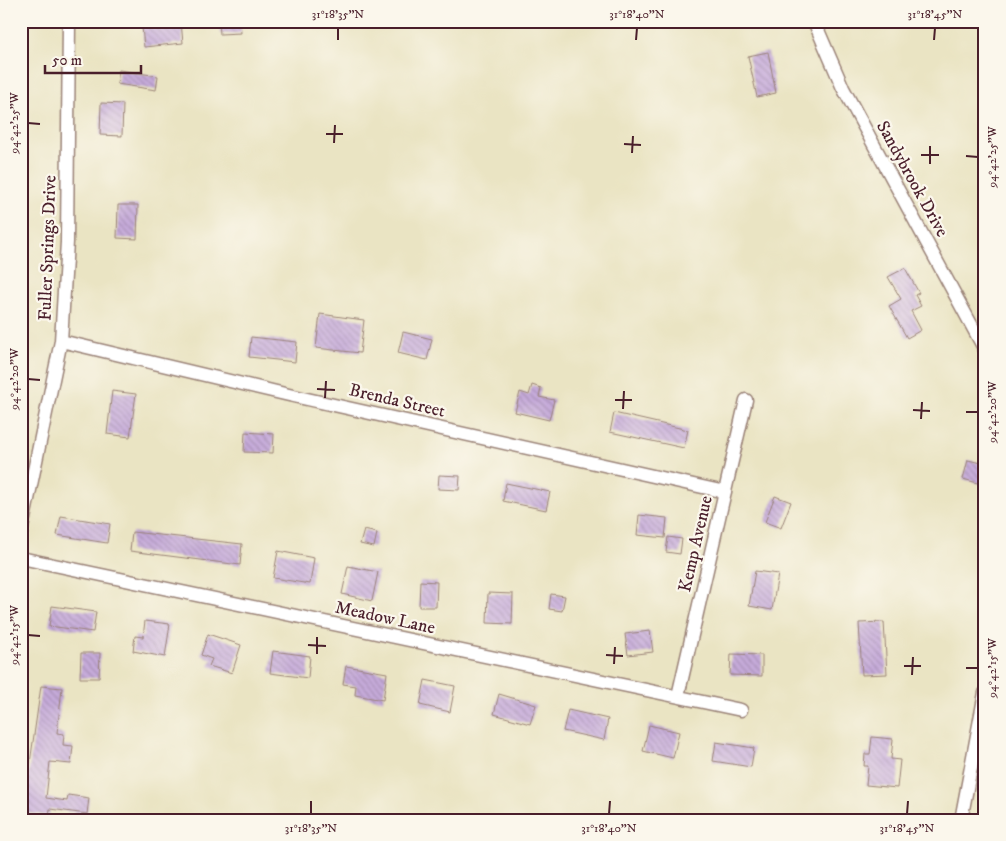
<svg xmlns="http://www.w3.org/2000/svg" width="1006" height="841" font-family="'IM FELL DW Pica',serif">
<defs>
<pattern id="building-back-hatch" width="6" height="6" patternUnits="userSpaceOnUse" patternTransform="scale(1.25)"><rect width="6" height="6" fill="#c6abda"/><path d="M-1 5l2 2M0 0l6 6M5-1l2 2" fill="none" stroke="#a38bb1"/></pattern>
</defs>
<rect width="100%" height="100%" fill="#fbf7ec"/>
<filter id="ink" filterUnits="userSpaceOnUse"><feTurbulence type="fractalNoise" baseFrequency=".02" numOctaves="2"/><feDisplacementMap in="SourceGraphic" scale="10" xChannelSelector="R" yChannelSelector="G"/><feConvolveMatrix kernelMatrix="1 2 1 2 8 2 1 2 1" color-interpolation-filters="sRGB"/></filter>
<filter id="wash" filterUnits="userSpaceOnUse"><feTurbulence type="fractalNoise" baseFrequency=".0096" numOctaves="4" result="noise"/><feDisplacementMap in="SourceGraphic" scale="20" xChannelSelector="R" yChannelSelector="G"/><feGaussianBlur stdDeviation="1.12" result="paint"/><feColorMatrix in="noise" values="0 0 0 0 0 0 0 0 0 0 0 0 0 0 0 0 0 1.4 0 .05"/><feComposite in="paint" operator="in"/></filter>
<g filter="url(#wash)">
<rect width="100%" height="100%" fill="#eae4c3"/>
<g id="blocks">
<path fill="url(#building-back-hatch)" d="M219,21H240L241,33L220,34Z
M181,22L183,43L144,47L142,27Z
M768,52L776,93L757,97L748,56Z
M119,70L158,76L156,90L117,84Z
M101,103L123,104L122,136L100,135Z
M118,205H138L137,239L117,238Z
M905,268L919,293L915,295L921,306L911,311L921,330L907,338L889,306L901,299L888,277Z
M320,314L364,320L360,353L316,348Z
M403,332L432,339L427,360L398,353Z
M251,337L297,342L295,362L249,357Z
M532,385L541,388L539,397L554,400L549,420L515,412L520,392L529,395Z
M112,391L136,394L130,437L107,434Z
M614,413L688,430L684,448L610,432Z
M245,432L274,434L273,453L244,452Z
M968,460L985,464V485L963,479Z
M439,475L460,476L459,490L438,489Z
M506,483L550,492L546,510L503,501Z
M775,496L791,502L781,528L765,522Z
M639,515L667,518L665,538L637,535Z
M61,516L110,524L107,543L57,535Z
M364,530L377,533L374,547L360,544Z
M132,532L242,544L240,565L130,551Z
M668,537L682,539L680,554L666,552Z
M278,551L314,558L310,584L273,578Z
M348,566L378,572L372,601L342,594Z
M755,571L778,574L772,610L749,606Z
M420,581L437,582L436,607H419Z
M488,593L513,594L512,624L487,623Z
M551,594L565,596L562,611L549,609Z
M52,606L96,612L93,632L49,626Z
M145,621L170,624L165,657L133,651L135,636L143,637Z
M884,622L887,674L862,675L859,623Z
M650,631L653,652L628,655L625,634Z
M208,634L241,645L232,673L209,666L212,659L201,655Z
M273,651L310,656L308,678L270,673Z
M81,653H100L99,678H80Z
M731,654L762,655V676L730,675Z
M346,666L387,673L383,700L355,695L356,686L343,684Z
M425,680L455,686L450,712L420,705Z
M41,686L62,688L57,733L64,734L63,745L73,746L71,764L50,762L46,798L67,801L68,795L89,798L87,814L50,809L49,816L23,812Z
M499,694L536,705L530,724L494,714Z
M568,710L608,719L604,740L563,731Z
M649,725L679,732L673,758L643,751Z
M872,737L893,739L891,759L900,760L897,788L866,785L868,766H864L865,754H870Z
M716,742L754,748L751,767L713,761Z"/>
</g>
</g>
<g filter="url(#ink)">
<use href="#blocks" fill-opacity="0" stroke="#9a8277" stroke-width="1"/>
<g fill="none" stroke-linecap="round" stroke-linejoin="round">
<g stroke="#9a8277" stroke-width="15">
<path id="street" d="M814,21L843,88L985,350
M61,341L289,395L725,492
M21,533L61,341L67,242L69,21
M21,558L741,710
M678,696L746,400
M961,820L985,693"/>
</g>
<use href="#street" stroke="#fff" stroke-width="12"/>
</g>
</g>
<path fill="none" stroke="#4a1f2b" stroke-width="2" d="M338,40V28M636,40L637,28M934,40L935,28M28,123L40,124M326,134H343M334,143L335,125M624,144L641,145M632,153L633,136M921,155H939M966,156L978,157M930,164V146M28,379L40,380M317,389L335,390M325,398L326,381M615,400H632M623,409L624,391M913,410L930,411M966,412H978M921,419L922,402M28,635L40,636M308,645L326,646M317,654V637M606,655L623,656M614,664L615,647M904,666H921M966,668H978M912,675L913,657M311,814V801M609,814L610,801M907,814L908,801"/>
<g text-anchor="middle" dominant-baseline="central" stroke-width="4.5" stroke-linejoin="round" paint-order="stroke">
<g font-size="18" fill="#4a1f2b" stroke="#fbf7ec">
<text transform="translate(912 179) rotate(61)">Sandybrook Drive</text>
<text transform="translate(48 248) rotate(-88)">Fuller Springs Drive</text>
<text transform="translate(397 401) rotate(13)">Brenda Street</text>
<text transform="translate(696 544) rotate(-77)">Kemp Avenue</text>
<text transform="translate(385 618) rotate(12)">Meadow Lane</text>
</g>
</g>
<rect width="1006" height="841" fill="none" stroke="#fbf7ec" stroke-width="55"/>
<path d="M45 65v8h96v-8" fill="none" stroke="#4a1f2b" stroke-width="2.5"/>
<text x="52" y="65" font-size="15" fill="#4a1f2b" stroke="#fbf7ec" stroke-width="4" paint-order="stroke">50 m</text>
<rect x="28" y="28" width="950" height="786" fill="none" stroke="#4a1f2b" stroke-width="2"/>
<g font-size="12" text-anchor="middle" fill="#4a1f2b">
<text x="338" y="18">31°18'35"N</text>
<text x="637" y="18">31°18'40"N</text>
<text x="935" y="18">31°18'45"N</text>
<text transform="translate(14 123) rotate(-90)" y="4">94°42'25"W</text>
<text transform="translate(992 157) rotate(-90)" y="4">94°42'25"W</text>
<text transform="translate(14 379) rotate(-90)" y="4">94°42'20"W</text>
<text transform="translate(992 412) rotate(-90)" y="4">94°42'20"W</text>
<text transform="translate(14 635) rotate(-90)" y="4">94°42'15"W</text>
<text transform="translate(992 668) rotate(-90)" y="4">94°42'15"W</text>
<text x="311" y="832">31°18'35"N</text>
<text x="609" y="832">31°18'40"N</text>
<text x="907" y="832">31°18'45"N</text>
</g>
</svg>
